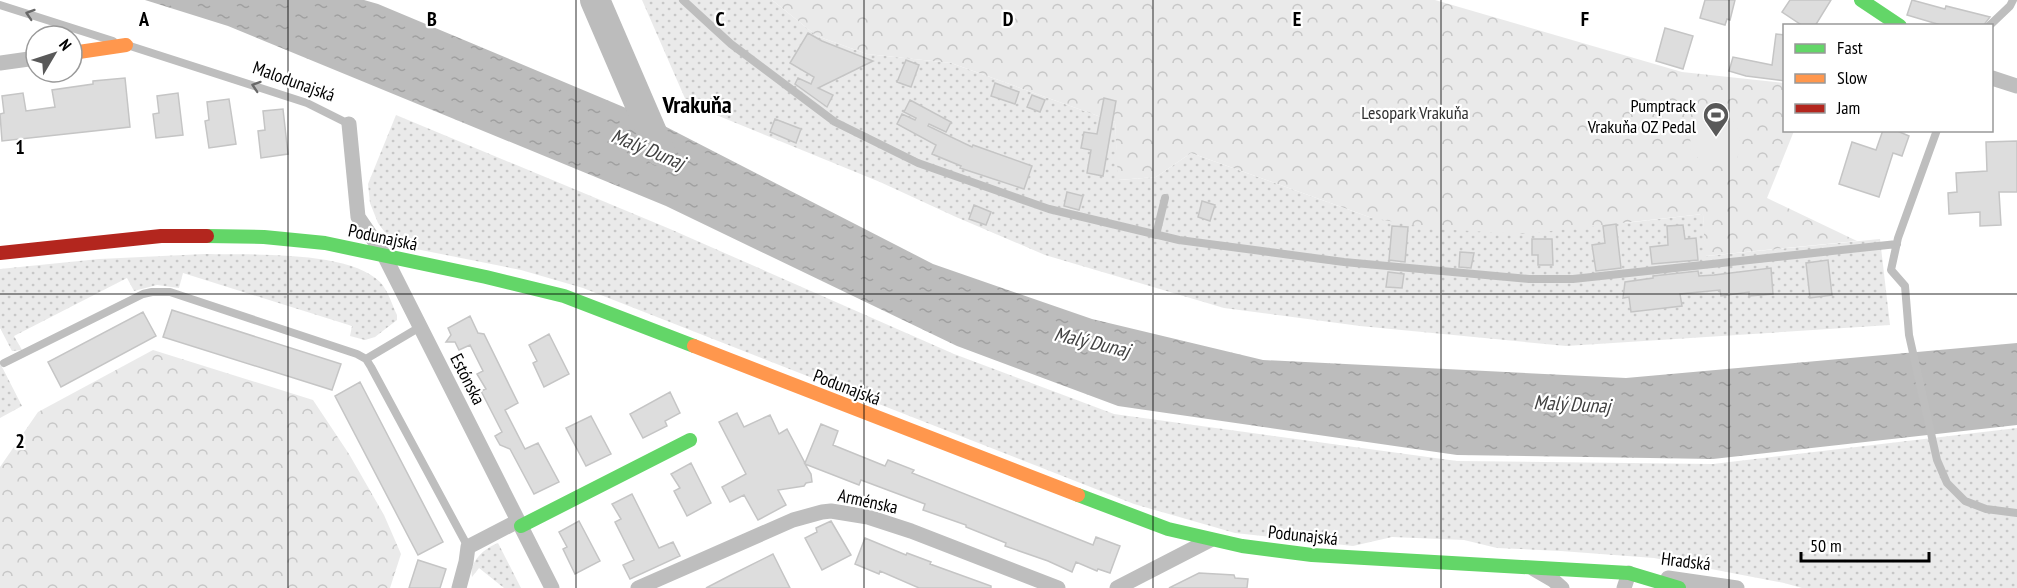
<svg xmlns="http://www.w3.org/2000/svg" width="2017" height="588" font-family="'PT Sans Narrow',sans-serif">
<defs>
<pattern id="grass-dots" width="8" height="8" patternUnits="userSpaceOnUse" patternTransform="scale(1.5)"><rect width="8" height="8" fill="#eaeaea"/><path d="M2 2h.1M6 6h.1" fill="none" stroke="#c7c7c7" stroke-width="1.8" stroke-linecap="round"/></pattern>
<pattern id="forest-crowns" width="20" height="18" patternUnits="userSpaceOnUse" patternTransform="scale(1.5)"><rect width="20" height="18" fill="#eaeaea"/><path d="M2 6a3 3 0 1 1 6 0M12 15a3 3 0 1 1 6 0" fill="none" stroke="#c7c7c7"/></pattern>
<pattern id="water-ripples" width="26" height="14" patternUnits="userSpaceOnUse" patternTransform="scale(1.5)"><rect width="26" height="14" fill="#bcbcbc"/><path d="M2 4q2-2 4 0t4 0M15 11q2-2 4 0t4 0" fill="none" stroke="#a0a0a0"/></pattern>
</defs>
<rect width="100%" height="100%" fill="#fff"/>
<path fill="url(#grass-dots)" d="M642,0H772L817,36L867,54L951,63L1115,122L1119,180L1156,177L1191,153L1372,218L1625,223L1703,214L1706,256L1880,239L1890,325L1566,346L1360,326L1224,308L1045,255L956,217L880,182L687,103Z
M396,115L670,229L954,354L1114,414L1457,461L1713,464L2017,428V588H1802L1784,583L1654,558L1561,551L1497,548L1464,540L1392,537L1353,546L1235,533L1134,504L583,288L521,270L406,247L392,242L378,223L370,203L368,184Z
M205,254C249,255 349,250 380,282C388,290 392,305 397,315V320L375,337L365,340L350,336L352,326L183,273L179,288L157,285L134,291L127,278L14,336L22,350L12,351L0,328V269L99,259Z
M0,363L22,406L0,418Z
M498,543L521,588H504L479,568L472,577C469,561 485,548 498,543Z"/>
<path fill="url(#forest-crowns)" d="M772,0H1435L1682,72L1784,83V130L1794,131L1767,198L1857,241L1705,256L1703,214L1524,234L1436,229L1372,218L1191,153L1156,177L1118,180L1115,122L951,63L867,54L817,36Z
M153,350L313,400L349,454L384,515L401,554L390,588H0V467L38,412Z"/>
<path fill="#eaeaea" d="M1706,104C1744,121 1743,129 1736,168L1731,170L1719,162L1700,160L1690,149C1691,133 1690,111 1706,104Z"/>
<path fill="url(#water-ripples)" d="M145,0H364L378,4L645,116L933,264L1092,319L1263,360L1626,378L2017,343V425L1713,459L1457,455L1118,406L957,346L666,206L228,26Z"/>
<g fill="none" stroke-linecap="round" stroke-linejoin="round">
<path stroke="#bcbcbc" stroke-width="30" d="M595,0L660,151"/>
</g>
<path fill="#ddd" stroke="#c5c5c5" stroke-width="1.5" d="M1705,0H1735L1730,20L1727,19L1725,25L1700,18Z
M1790,0H1831L1815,26H1803L1782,12Z
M1912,0L1945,9L1946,6L1990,17L1983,26H1944L1907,15Z
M1665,28L1693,36L1683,69L1656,61Z
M808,33L822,41L873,61L818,88L833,95L827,107L795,84L798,78L811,84L814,77L790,63Z
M1776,34L1785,35V81L1746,76L1729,71L1733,57L1772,65Z
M906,60L919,65L911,87L897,82Z
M125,78L130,127L2,141L0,114L4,113L2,96L23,93L26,111L55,107L52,90L93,84V81Z
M995,83L1019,92L1015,104L991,96Z
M178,93L183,135L156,138L153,114L159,113L157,96Z
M1032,95L1045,100L1040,112L1027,107Z
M1104,98L1116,101L1103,176L1087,173L1091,150L1081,148L1084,132L1097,134Z
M229,99L236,144L209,148L205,121L209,120L207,102Z
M910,100L951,122L946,132L929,124L928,126L972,147L973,145L1032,166L1024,189L960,168L961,166L932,154L936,145L897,124L902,114L915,120L916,118L904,112Z
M283,109L288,154L261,158L258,131L265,130L263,111Z
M775,119L801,129L796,143L770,132Z
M1883,130H1895L1909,136L1902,156L1893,153L1879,197L1839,184L1852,142L1876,150Z
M2017,141V192H1999L2001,225L1980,226V212L1949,214L1948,193L1957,192L1956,173L1987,171L1986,142Z
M1067,192L1083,196L1079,210L1064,206Z
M1202,201L1215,205L1210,221L1198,217Z
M974,205L991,212L986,225L969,219Z
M1616,224L1621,268L1596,271L1592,245L1605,243L1603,226Z
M1683,225L1685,239L1696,238L1698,260L1652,264L1650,247L1668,245L1667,226Z
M1392,226L1408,227L1405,262L1389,260Z
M1532,239H1552L1553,265H1538V255H1532Z
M1460,252L1474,253L1471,268L1459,267Z
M1828,260L1832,295L1810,298L1806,263Z
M1771,268L1773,294L1749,296V292L1721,296L1720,290L1680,294L1682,306L1631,312L1629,297L1623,298L1625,282L1653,278V276L1698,271L1699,276L1714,275Z
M1388,272L1404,274L1402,288L1386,287Z
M172,310L341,364L332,390L163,337Z
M143,312L156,336L61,387L48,362Z
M470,316L478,333L484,334L518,403L505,410L525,449L538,443L559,482L534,494L510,449L500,445L495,436L502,432L481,391L486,389L477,374L483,371L470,345L459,350L455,342H446L451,335L448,328Z
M549,334L569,374L544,387L533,363L537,361L529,345Z
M360,382L443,542L418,555L335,396Z
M670,392L680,413L665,421L667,426L643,438L630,414Z
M737,413L744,427L770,415L779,434L787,429L805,463L821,424L838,431L833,445L885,466L888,460L914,470L912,473L1093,545L1096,537L1120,546L1110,573L1098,569L1097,571L1076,562L1072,572L1048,561L1005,546L1006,543L966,527V525L923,510L925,504L861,480L859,485L805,464L811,474L812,482L806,483L804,486L778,490L786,505L758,520L744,495L730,502L722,487L746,474L719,422Z
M591,416L611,454L586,466L566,428Z
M691,463L711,503L687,516L674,491L680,488L671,474Z
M632,494L659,548L673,542L680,556L630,579L623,565L634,560L615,522L621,519L612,504Z
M579,521L600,561L575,574L563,549L567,547L559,532Z
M831,521L851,555L822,570L805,538L817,532L816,528Z
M865,538L906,555L907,553L931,562L930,564L991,586V588H919L880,571L879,574L855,564Z
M773,554L790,588H706L731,575Z
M418,560L446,569L440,588H409Z
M1199,573L1234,575L1235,578L1248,579L1247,588H1169Z"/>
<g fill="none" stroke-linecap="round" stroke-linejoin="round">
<path stroke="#bebebe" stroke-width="8" d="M683,0L731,44L835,122L918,163L1049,209L1179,240L1344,262L1529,279H1573L1897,244
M0,5L113,41
M1989,26L2010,6L2013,0
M127,45L307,103L349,124
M1937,130L1898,238L1891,270L1905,286L1909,335L1937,460L1947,483L1965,501L1986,509L2017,513
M1156,235L1165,198
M366,359L420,327
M4,363L143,294L152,292H170L357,354L366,359L371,367L468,547"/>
<path stroke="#bebebe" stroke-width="15" d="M0,63L36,58
M1992,78L2017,86
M349,124L358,217L384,255L552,588
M1534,569L1553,580L1562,588
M1668,578L1737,588
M459,588L466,562L468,547L518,521
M638,588L793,520L822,512L831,511L868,517L911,531L1058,588
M1117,588L1210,540
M1624,588L1629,573"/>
<path stroke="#63d668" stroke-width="14" d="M1861,0L1900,26
M207,236L264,237L325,243L486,277L564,296L694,346
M1078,495L1168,529L1242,546L1312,555L1629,573L1679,588
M521,526L690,440"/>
<path stroke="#ff974d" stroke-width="14" d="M72,53L126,45
M694,346L1078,495"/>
<path stroke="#b3261e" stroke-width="14" d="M0,253L161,236H207"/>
</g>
<defs><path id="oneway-chevron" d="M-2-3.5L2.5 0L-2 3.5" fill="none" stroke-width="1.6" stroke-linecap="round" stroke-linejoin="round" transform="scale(1.5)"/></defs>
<g stroke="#686868">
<use href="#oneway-chevron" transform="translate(30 14) rotate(-162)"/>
<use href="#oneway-chevron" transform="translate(256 86) rotate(-162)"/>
</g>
<path fill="none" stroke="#000" stroke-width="1.5" stroke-opacity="0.55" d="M288,0V588M576,0V588M864,0V588M1153,0V588M1441,0V588M1729,0V588M0,294H2017"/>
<defs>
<g id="stadium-pin" transform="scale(1.35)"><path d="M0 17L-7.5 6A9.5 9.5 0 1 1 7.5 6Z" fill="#595959" stroke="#fff"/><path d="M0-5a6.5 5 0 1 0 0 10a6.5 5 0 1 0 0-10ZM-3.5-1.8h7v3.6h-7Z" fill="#fff"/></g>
</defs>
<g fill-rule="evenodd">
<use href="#stadium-pin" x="1716" y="115"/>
</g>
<g text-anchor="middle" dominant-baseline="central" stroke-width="4.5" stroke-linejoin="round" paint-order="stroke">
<g font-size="18" fill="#000" stroke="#fff">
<text transform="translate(294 81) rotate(20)">Malodunajská</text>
<text transform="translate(383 237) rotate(12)">Podunajská</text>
<text transform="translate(468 379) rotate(63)">Estónska</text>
<text transform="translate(847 387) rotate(21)">Podunajská</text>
<text transform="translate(868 501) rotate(12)">Arménska</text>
<text transform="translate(1303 535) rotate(6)">Podunajská</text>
<text transform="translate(1686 561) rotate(7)">Hradská</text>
</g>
<g font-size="18" fill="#000" stroke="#fff" text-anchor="end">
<text x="1696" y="105">Pumptrack<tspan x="1696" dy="21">Vrakuňa OZ Pedal</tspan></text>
</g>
<g font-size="18" fill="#303030" stroke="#fff">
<text x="1415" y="112">Lesopark Vrakuňa</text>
</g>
<g font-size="20" font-style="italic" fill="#414141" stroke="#fff">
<text transform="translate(648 149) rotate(22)">Malý Dunaj</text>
<text transform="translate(1092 342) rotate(13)">Malý Dunaj</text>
<text transform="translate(1572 404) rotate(3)">Malý Dunaj</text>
</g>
<g font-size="24" font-weight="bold" fill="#000" stroke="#fff">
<text x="697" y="104">Vrakuňa</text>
</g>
</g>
<g font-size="20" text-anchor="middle" font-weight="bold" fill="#000" stroke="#fff" stroke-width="4.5" stroke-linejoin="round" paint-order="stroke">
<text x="144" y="26">A</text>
<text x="432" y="26">B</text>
<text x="720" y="26">C</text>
<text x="1008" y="26">D</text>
<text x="1297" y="26">E</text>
<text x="1585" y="26">F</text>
<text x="20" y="154">1</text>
<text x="20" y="448">2</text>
</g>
<rect x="1783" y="24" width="210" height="108" fill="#ffffff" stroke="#999999" stroke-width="1.5"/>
<rect x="1795" y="44" width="30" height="9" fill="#63d668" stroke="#999999" stroke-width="1.5"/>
<text x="1837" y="54" font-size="18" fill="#000000">Fast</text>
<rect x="1795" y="74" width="30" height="9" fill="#ff974d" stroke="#999999" stroke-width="1.5"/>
<text x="1837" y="84" font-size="18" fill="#000000">Slow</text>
<rect x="1795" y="104" width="30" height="9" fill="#b3261e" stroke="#999999" stroke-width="1.5"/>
<text x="1837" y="114" font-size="18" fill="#000000">Jam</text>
<g transform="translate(54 54) rotate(51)"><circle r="28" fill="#ffffff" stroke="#999999" stroke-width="1.5"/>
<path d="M0-4.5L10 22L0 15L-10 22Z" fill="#595959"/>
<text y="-9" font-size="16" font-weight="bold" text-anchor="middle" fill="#000000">N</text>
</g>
<path d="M1801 552v9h128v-9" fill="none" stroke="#000000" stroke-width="3"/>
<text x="1810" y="552" font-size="18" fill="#000000" stroke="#ffffff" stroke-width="4.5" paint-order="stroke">50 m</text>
</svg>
